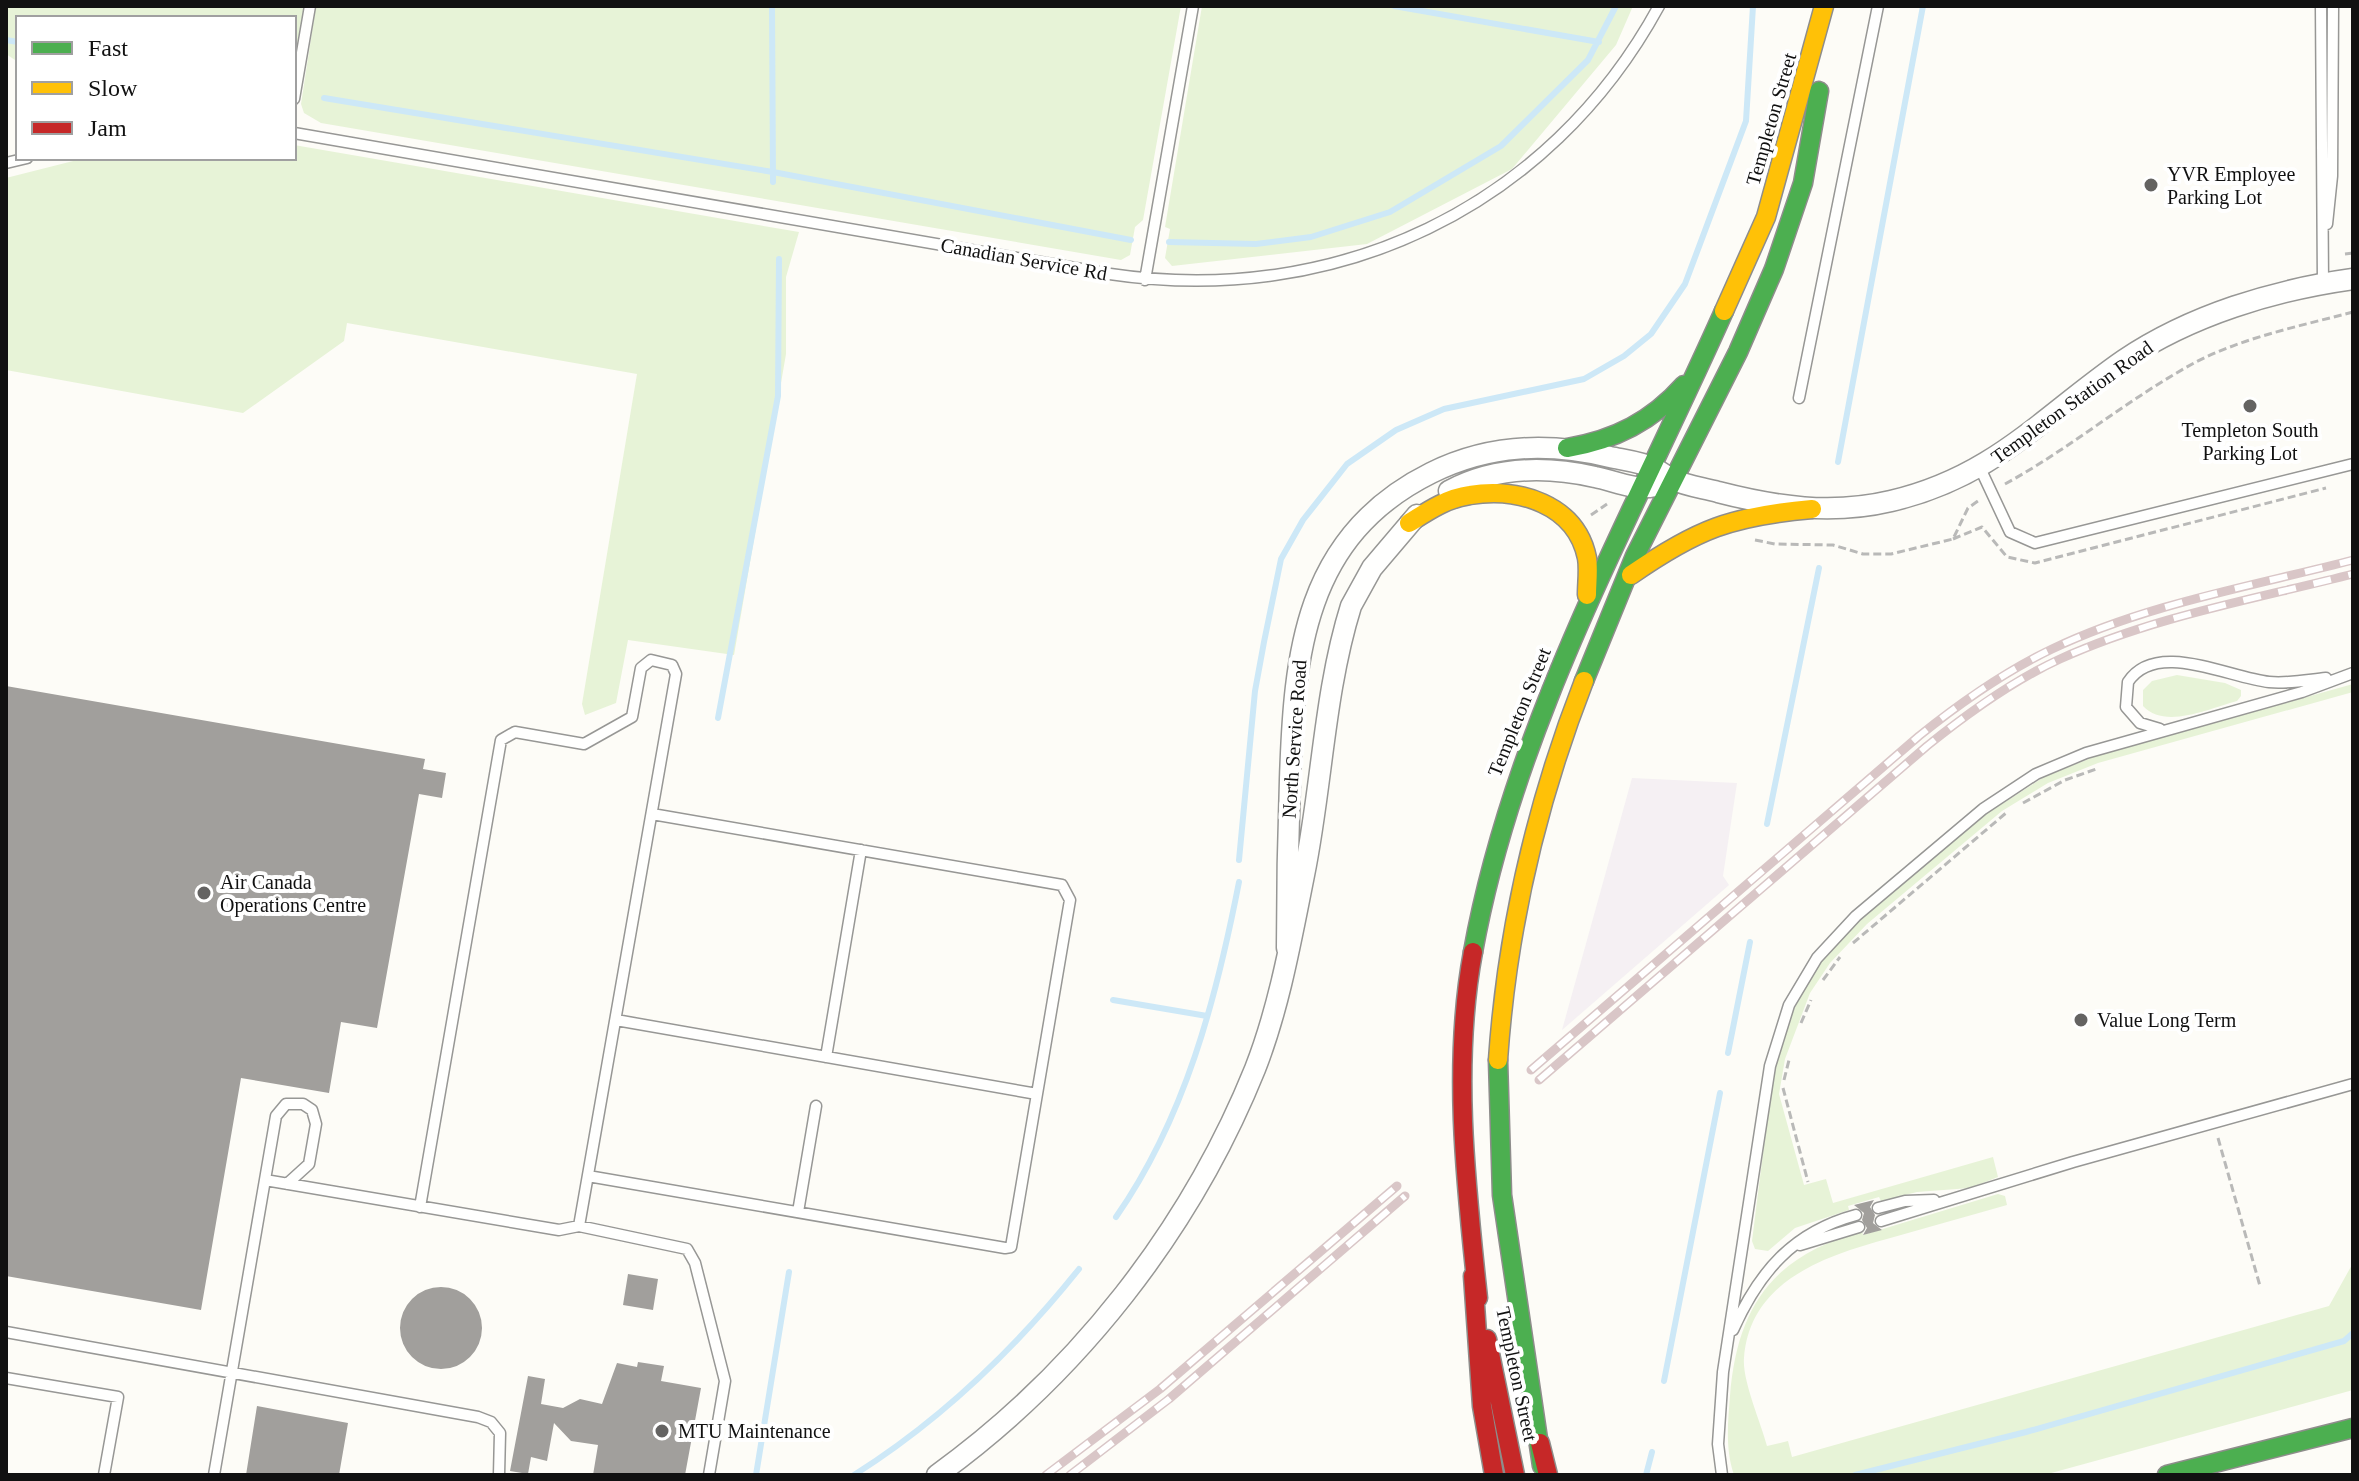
<svg xmlns="http://www.w3.org/2000/svg" width="2359" height="1481" font-family="Georgia,serif">
<rect width="100%" height="100%" fill="#fdfcf7"/>
<path fill="#f5f0f3" d="M1632,778L1737,783L1723,876L1729,885L1562,1030Z"/>
<path fill="#e7f3d7" d="M6,6H304L294,62V18H18V62L6,54Z
M316,6H1181L1143,220L1135,227L1130,255L1121,260L321,123L304,113L301,104Z
M1202,6H1633L1616,45L1512,169L1367,244L1172,266L1165,258L1170,229L1165,227Z
M294,145L799,232L786,277V354L734,655L628,640L616,703L585,715L582,704L637,374L347,323L344,341L243,413L6,370V178L85,158H294Z
M2177,675L2225,683L2241,690V696L2237,701C2210,708 2165,730 2143,706V690L2152,681Z
M2353,684V692L2098,763L2048,783L2002,811L1867,924L1830,963L1810,993L1785,1059L1779,1094L1804,1185L1826,1179L1833,1203L1993,1157L1998,1177L1970,1188L1917,1192L1881,1201L1879,1197L1848,1206L1849,1210L1795,1228L1768,1251L1755,1249L1752,1241L1773,1074L1781,1040L1803,989L1823,958L1848,931L1983,816L2044,777L2096,756Z
M1998,1194L2005,1196L2007,1205C1972,1215 1936,1225 1901,1235C1836,1253 1750,1275 1744,1358C1742,1380 1761,1423 1767,1446L1788,1441L1792,1457L2329,1306L2353,1263V1390L2044,1475H1734C1725,1448 1728,1423 1730,1396C1737,1307 1773,1255 1862,1232L1863,1235Z"/>
<g fill="none" stroke-linecap="round" stroke-linejoin="round">
<path stroke="#cde8f7" stroke-width="6" d="M772,6L773,182
M1394,6L1599,42
M6,40L18,42
M324,98L773,172L1131,240
M1169,242L1256,244L1311,237L1390,212L1501,146L1588,60L1616,6
M1838,462L1923,6
M718,718L778,396L779,259
M1767,824L1819,568
M1239,860L1255,691L1264,642L1281,559L1303,520L1347,464L1396,430L1444,409L1584,379L1624,356L1651,334L1685,284L1746,121L1753,6
M1113,1000L1207,1016
M1728,1053L1750,942
M1116,1217C1185,1118 1216,1000 1239,882
M1664,1381L1720,1093
M756,1475L789,1272
M854,1475C941,1420 1015,1349 1079,1269
M1646,1475L1652,1452
M1855,1475L2026,1432L2344,1341L2353,1333"/>
</g>
<path fill="#a19f9c" d="M6,686L425,759L423,769L446,773L442,798L419,794L377,1028L341,1022L329,1093L241,1078L201,1310L6,1276Z
M1874,1200L1870,1207L1875,1215L1873,1223L1882,1230L1863,1235L1867,1228L1862,1220L1864,1213L1854,1205Z
M628,1274L658,1279L653,1310L623,1305Z
M400 1328a41 41 0 1 1 82 0a41 41 0 1 1-82 0Z
M638,1362L664,1366L661,1381L701,1388L685,1475H593L598,1445L571,1441L554,1423L547,1461L531,1457L528,1474L510,1471L528,1376L545,1379L541,1404L563,1408L580,1399L602,1404L617,1363L637,1367Z
M257,1406L348,1423L339,1475H246Z"/>
<g fill="none" stroke-linecap="round" stroke-linejoin="round">
<g stroke="#979795" stroke-width="13">
<path id="lane" d="M2321,6L2323,284
M294,99L310,6
M294,133L1110,274C1336,308 1549,208 1659,6
M6,163L27,158
M2327,224L2332,176L2333,6
M1145,280L1193,6
M1799,398L1878,6
M1980,468L2010,532L2035,543L2353,464
M2160,729L2140,723L2126,707L2128,682C2156,639 2229,678 2269,682C2288,684 2307,680 2326,678
M616,1020L1037,1094L1070,900L1062,885L652,814
M826,1057L861,850
M588,1176L1005,1248L1011,1247L1037,1094
M265,1180L559,1230L579,1226L687,1249L695,1263L725,1381L709,1475
M420,1207L501,740L515,732L584,744L632,717L641,668L651,660L672,665L676,674L579,1226
M1878,1208L1905,1201L1934,1200
M798,1212L816,1106
M1881,1221L2073,1162L2353,1084
M1800,1245L1859,1227
M1733,1330C1759,1272 1793,1232 1856,1215
M6,1332L478,1417L491,1422L500,1433L499,1475
M6,1378L118,1397L104,1475
M214,1475L276,1116L286,1104H303L312,1110L316,1124L309,1164L287,1184
M1722,1475L1718,1444L1723,1372L1770,1066L1789,1005L1817,958L1856,916L1983,809L2036,774L2086,753L2302,692L2353,673"/>
</g>
<g stroke="#979795" stroke-width="23">
<path id="street" d="M1449,491C1494,467 1546,466 1595,477C1615,481 1635,491 1655,486
M1287,948C1287,892 1288,836 1290,780C1294,654 1304,536 1431,473C1489,444 1548,442 1610,457C1624,460 1641,462 1654,468C1661,472 1667,477 1674,480C1687,486 1704,488 1718,492C1776,507 1832,515 1891,501C1994,477 2043,416 2124,360C2191,315 2274,290 2353,279
M937,1475C1077,1374 1190,1230 1255,1069C1279,1008 1291,940 1304,875C1322,787 1324,692 1351,606L1372,568L1417,515"/>
</g>
<g stroke="#8e8d8b" stroke-width="21">
<path id="fast" d="M1567,448C1615,440 1652,421 1684,385
M1584,681L1635,556L1738,352L1774,269L1803,183L1819,91
M1473,952C1514,724 1631,520 1724,311
M1498,1060L1502,1195L1542,1466
M2167,1475L2353,1428"/>
</g>
<g stroke="#8e8d8b" stroke-width="21">
<path id="slow" d="M1724,311L1766,217L1824,6
M1409,523C1428,511 1447,498 1470,495C1518,487 1576,504 1587,558C1589,569 1587,583 1587,595
M1631,575C1697,529 1732,516 1812,509
M1498,1060C1507,928 1536,804 1584,681"/>
</g>
<g stroke="#8e8d8b" stroke-width="21">
<path id="jam" d="M1473,952C1452,1064 1466,1186 1478,1298
M1473,1276L1482,1406L1494,1475
M1487,1339L1515,1475
M1540,1443L1548,1475"/>
</g>
<path stroke="#b9b9b8" stroke-width="3" stroke-dasharray="8 4" stroke-linecap="butt" d="M2345,254L2353,253
M2005,484C2071,448 2129,398 2196,362C2245,337 2300,326 2353,312
M1591,515L1607,504
M1953,539L1982,527L2007,557L2035,563L2326,488
M1755,540L1775,544L1833,545L1863,554H1891L1953,539L1968,508L1978,501
M2023,803L2065,780L2099,768
M1853,943L2006,813
M1823,980L1840,957
M1801,1023L1811,1000
M1784,1080L1789,1060
M1783,1088L1808,1182
M2218,1138L2260,1286"/>
<use href="#lane" stroke="#fffffe" stroke-width="10"/>
<use href="#street" stroke="#fffffe" stroke-width="20"/>
<use href="#fast" stroke="#4caf50" stroke-width="18"/>
<use href="#slow" stroke="#ffc107" stroke-width="18"/>
<use href="#jam" stroke="#c62828" stroke-width="18"/>
<g stroke="#d9c6c7" stroke-width="9">
<path id="rail" d="M1531,1070L1919,736C1960,703 2004,672 2052,649C2146,604 2253,586 2353,560
M1539,1080L1927,746C1968,713 2012,681 2060,659C2152,617 2255,599 2353,574
M1046,1475L1160,1389L1397,1186
M1070,1475L1169,1399L1405,1196"/>
</g>
<use href="#rail" stroke="#fff" stroke-width="6" stroke-dasharray="18" stroke-linecap="butt"/>
</g>
<g fill="#646362" stroke="#fff" stroke-width="3">
<circle cx="2151" cy="185" r="8"/>
<circle cx="2250" cy="406" r="8"/>
<circle cx="204" cy="893" r="8"/>
<circle cx="2081" cy="1020" r="8"/>
<circle cx="662" cy="1431" r="8"/>
</g>
<g text-anchor="middle" dominant-baseline="central" stroke-width="8" stroke-linejoin="round" paint-order="stroke">
<g font-size="20" fill="#111" stroke="#fff">
<text transform="translate(1771 119) rotate(-74)">Templeton Street</text>
<text transform="translate(1024 259) rotate(10)">Canadian Service Rd</text>
<text transform="translate(2072 402) rotate(-36)">Templeton Station Road</text>
<text transform="translate(1519 712) rotate(-68)">Templeton Street</text>
<text transform="translate(1294 739) rotate(-86)">North Service Road</text>
<text transform="translate(1517 1374) rotate(78)">Templeton Street</text>
</g>
<g font-size="20" fill="#111" stroke="#fff" text-anchor="start">
<text x="2167" y="174">YVR Employee<tspan x="2167" dy="23">Parking Lot</tspan></text>
<text x="2250" y="430" text-anchor="middle">Templeton South<tspan x="2250" dy="23">Parking Lot</tspan></text>
<text x="220" y="882">Air Canada<tspan x="220" dy="23">Operations Centre</tspan></text>
<text x="2097" y="1020">Value Long Term</text>
<text x="678" y="1431">MTU Maintenance</text>
</g>
</g>
<rect width="2359" height="1481" fill="none" stroke="#111111" stroke-width="16"/>
<rect x="16" y="16" width="280" height="144" fill="#ffffff" stroke="#a0a0a0" stroke-width="2"/>
<rect x="32" y="42" width="40" height="12" fill="#4caf50" stroke="#a0a0a0" stroke-width="2"/>
<text x="88" y="56" font-size="24" fill="#111111">Fast</text>
<rect x="32" y="82" width="40" height="12" fill="#ffc107" stroke="#a0a0a0" stroke-width="2"/>
<text x="88" y="96" font-size="24" fill="#111111">Slow</text>
<rect x="32" y="122" width="40" height="12" fill="#c62828" stroke="#a0a0a0" stroke-width="2"/>
<text x="88" y="136" font-size="24" fill="#111111">Jam</text>
</svg>
